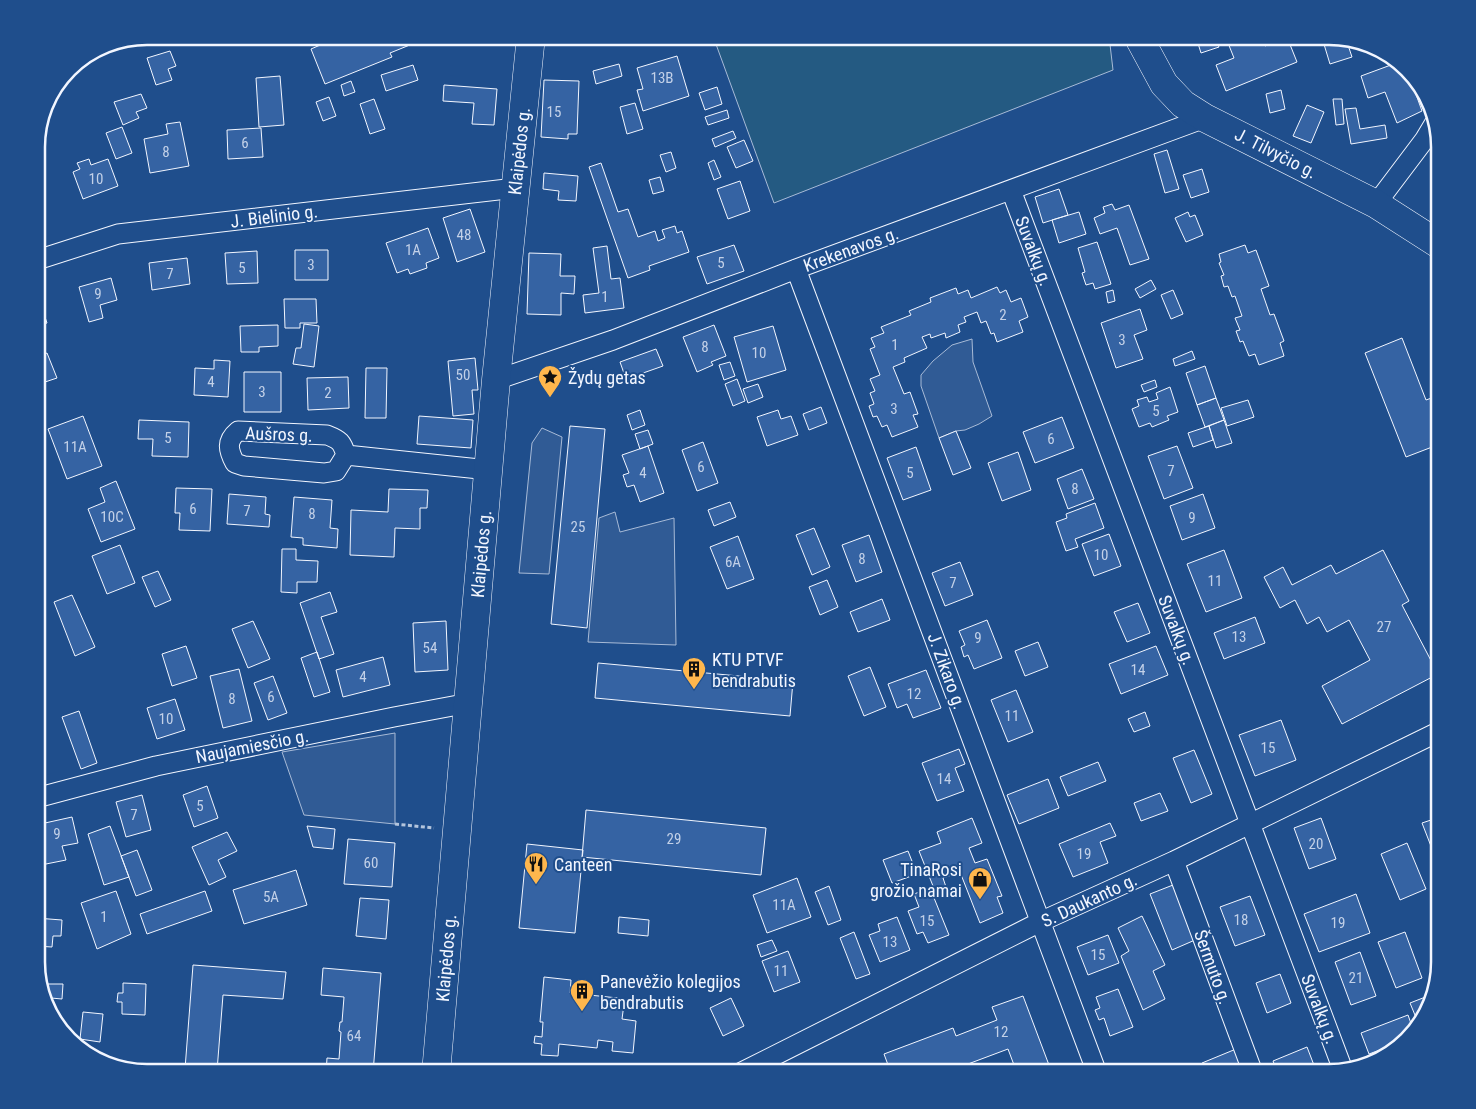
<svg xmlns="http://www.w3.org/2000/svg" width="1476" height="1109" font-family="'Roboto Condensed',sans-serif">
<rect width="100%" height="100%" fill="#1f4e8c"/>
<path fill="#245a82" stroke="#a8bbd7" d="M713,36H1109L1113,70L774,203Z"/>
<path fill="#305b95" stroke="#a8bbd7" d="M972,339L973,362L992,416L979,424L965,430L956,431L939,438L921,386V375L933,361L952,345Z
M542,428L562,437L549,574L519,573L532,443Z
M615,512L620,532L674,518L676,645L588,642L599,518Z
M395,733V824L304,815L282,752Z"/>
<path fill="#3563a3" stroke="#f2f6ff" d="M341,36H426L427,38L390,53L392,57L325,84L311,49Z
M1198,36H1225L1224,42L1218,45L1219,47L1201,53L1196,37Z
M1231,36H1261L1265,46L1287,37L1297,62L1226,91L1216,65L1234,58L1226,38Z
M1334,38L1347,42L1352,57L1330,64L1323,41Z
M170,51L176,66L168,69L172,80L156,85L147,58Z
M677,56L689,96L643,111L637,90L643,89L637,68Z
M1399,62L1409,75L1422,111L1397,123L1385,92L1368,98L1361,76Z
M619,64L622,76L596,84L593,71Z
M413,65L418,80L386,91L381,75Z
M280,76L284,125L259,127L256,78Z
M544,80L579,81L577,134H568V139L541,137Z
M351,81L355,92L344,96L341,85Z
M444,85L497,89L494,125L472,124L474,103L443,101Z
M717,87L722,104L705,110L699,93Z
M1281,90L1285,109L1270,113L1266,94Z
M141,94L147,108L136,112L139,118L123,125L114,102Z
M329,97L336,116L323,121L316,102Z
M374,99L385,129L370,134L360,104Z
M1333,99H1342L1344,124L1336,125Z
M635,103L643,129L627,134L620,107Z
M1307,105L1324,112L1311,143L1293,136Z
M1356,108L1360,129L1385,125L1387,138L1351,144L1345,109Z
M727,110L729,118L708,125L705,117Z
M180,122L189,166L150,173L144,139L168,134L166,124Z
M122,127L132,153L116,159L106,133Z
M261,128L263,157L228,159L227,130Z
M733,131L736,138L715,147L712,139Z
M744,140L753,161L736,168L727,147Z
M1167,150L1179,189L1165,193L1154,154Z
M671,152L676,168L666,172L660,155Z
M89,159L91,165L108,159L118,186L83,199L73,172L80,169L77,163Z
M714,160L721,177L714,180L708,163Z
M601,163L618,212L628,209L638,237L655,231L658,241L665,238L662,230L675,226L677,233L682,231L689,252L649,266L650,270L628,278L589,167Z
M1202,169L1209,192L1191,198L1183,175Z
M544,173L578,176L576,201L558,200L559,191L543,189Z
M660,177L664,191L653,194L649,180Z
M740,181L750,211L728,219L717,189Z
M1059,189L1068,215L1043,223L1035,197Z
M1112,204L1115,210L1129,205L1149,259L1130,265L1117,228L1100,234L1094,218L1105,213L1103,207Z
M470,209L485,252L457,262L443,218Z
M1079,212L1086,234L1059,243L1052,220Z
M1188,212L1190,217L1195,215L1203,235L1186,242L1175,218Z
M428,228L439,258L426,263L427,268L410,274L408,269L397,273L386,243Z
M1097,242L1111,284L1095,289L1093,283L1086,285L1082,273L1085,272L1078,248Z
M734,245L744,271L707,284L697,257Z
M1245,245L1248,253L1256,250L1269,286L1261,289L1270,315L1274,314L1284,341L1280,343L1284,356L1259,365L1255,354L1249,356L1243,341L1240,342L1236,331L1240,330L1235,318L1242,316L1235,296L1232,297L1228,286L1224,287L1221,276L1224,275L1219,263L1221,262L1219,254Z
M607,246L611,279L620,278L624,308L585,313L583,295L599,293L593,248Z
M295,250H328V280H295Z
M257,251L258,283L227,284L225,253Z
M529,253L561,254L560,276H575L574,294L561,293V315L527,314Z
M187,258L190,284L152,290L149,263Z
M111,278L117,300L100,305L103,318L89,322L79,287Z
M1151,280L1156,289L1140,298L1135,289Z
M997,287L1000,293L1006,290L1011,302L1021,298L1028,317L1019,321L1023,332L997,342L994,333L991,334L986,321L981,323L977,312L964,317L966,322L958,325L960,332L946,338L945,333L931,338L930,334L922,337L927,348L904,358L905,362L893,367L904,394L910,392L918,414L913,415L918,427L892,437L887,425L882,427L877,416L873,417L869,406L874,404L870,393L875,391L870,379L880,375L870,349L875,347L871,338L884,333L881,327L911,315L909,311L931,302L930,298L956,288L958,294L968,290L971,298Z
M1113,290L1115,301L1108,303L1106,292Z
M1173,290L1183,314L1171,319L1161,295Z
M37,293L47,323L37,326Z
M284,299H316L317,323H300V328H285Z
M1140,309L1147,330L1134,335L1143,359L1116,368L1101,323Z
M304,324L319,326L314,367L293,364L296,348H301Z
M278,325V346L259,347V352H241L240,326Z
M714,325L726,356L711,362L713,365L697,372L683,337Z
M773,326L786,370L747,382L734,337Z
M1402,338L1426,400L1440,395V413L1432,416L1440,436V444L1406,457L1365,353Z
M656,349L663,366L626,379L620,362Z
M1192,351L1195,359L1175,366L1173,359Z
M47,353L57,378L36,385L37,357Z
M475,358L478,390H472L474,414L453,416L448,361Z
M214,360L230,361L228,397L194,395L195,368L214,369Z
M730,362L735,376L724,380L719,365Z
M1205,366L1216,398L1197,405L1186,373Z
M366,368H387L386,418H365Z
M244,372H281V412H244Z
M348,377L349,408L308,410L307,378Z
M737,379L745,401L733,406L725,384Z
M1155,380L1157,387L1144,392L1141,385Z
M758,384L763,397L748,403L743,389Z
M1170,387L1178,412L1167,416L1169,420L1152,427L1150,423L1139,427L1132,409L1139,406L1137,400L1147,397L1149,402L1158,399L1156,393Z
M1216,398L1224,420L1205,427L1197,405Z
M1248,400L1254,417L1227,426L1221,408Z
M821,407L827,423L809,430L803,414Z
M640,410L645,425L632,430L627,415Z
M778,410L781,419L791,416L798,435L767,446L757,417Z
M83,416L102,466L67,479L48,429Z
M419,416L473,420L471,448L417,444Z
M1062,417L1074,448L1035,463L1023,432Z
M139,420L189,422L188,457L152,456L153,439H138Z
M1224,420L1232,443L1216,448L1209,426Z
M570,426L605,429L587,628L551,624Z
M1209,426L1213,440L1193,447L1188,433Z
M648,430L653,444L640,449L635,434Z
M956,431L971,468L953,475L939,438Z
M703,442L718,483L697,491L682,450Z
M648,446L664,493L640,502L634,485L627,487L623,475L629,473L622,455Z
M1177,446L1193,488L1164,499L1148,456Z
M916,447L931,490L903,500L887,458Z
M1018,452L1031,490L1002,501L988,463Z
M1082,469L1094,499L1068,509L1057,479Z
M116,481L135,529L101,542L88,509L105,502L100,488Z
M176,488L212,489L210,531L179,530L180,513H175Z
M389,489L428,490L427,508H420V529L395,528L394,557L350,555L351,510L388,512Z
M229,494L266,497L265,514L270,515L269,527L227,524Z
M1203,494L1215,528L1182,540L1170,506Z
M294,497L332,500L330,528L338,529L337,548L303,545V538L291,537Z
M730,502L736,517L714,526L708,510Z
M1095,503L1104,528L1075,539L1078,547L1066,551L1056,522L1067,518L1066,514Z
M814,528L830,567L812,575L796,535Z
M1109,534L1121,566L1094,576L1082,544Z
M869,535L882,572L856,582L842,545Z
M738,536L754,579L727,589L710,547Z
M120,545L135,583L107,594L92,556Z
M282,549H296V560L318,561L317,582H297V593L281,592Z
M1224,550L1242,598L1206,612L1187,564Z
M1383,550L1409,601L1402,605L1438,674L1342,724L1322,686L1370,660L1349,620L1327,632L1319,617L1307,624L1295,600L1280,608L1264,577L1283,567L1292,585L1331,565L1336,574Z
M960,562L973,595L945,606L932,573Z
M158,571L171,600L155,607L142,577Z
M827,580L838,607L820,615L809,587Z
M330,592L337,612L321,617L334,654L319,659L300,603Z
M72,595L95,647L75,656L54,602Z
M882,599L890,620L858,632L850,612Z
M1138,603L1150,633L1127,642L1114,612Z
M1255,617L1265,643L1224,659L1214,633Z
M987,620L1002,658L974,669L968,655L964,657L961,647L965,645L959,631Z
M253,621L270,659L248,668L232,629Z
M446,621L448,670L415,672L413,623Z
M1038,642L1048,667L1025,676L1015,651Z
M186,646L197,678L172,686L162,654Z
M1156,646L1168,675L1121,694L1109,664Z
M317,652L330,692L314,697L301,658Z
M383,657L390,685L343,697L336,670Z
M598,663L793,681L790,716L595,698Z
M870,667L886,707L864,716L848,676Z
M239,669L252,721L223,728L210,676Z
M926,670L941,708L913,718L907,704L897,708L888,684Z
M273,676L287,713L268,720L254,683Z
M1016,690L1033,732L1008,742L991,700Z
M175,699L185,730L157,739L147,708Z
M79,711L97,763L81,769L62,717Z
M1145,712L1150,726L1134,732L1128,719Z
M36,716L45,740L36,743Z
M1281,720L1296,760L1255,776L1239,735Z
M959,749L965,764L955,768L964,791L937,801L922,763Z
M1194,750L1212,794L1191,803L1173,758Z
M1098,762L1106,781L1068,796L1060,777Z
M1048,779L1059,808L1019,824L1007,795Z
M207,786L218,818L194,827L183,795Z
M1160,793L1168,811L1141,821L1134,803Z
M142,795L151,830L126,837L116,802Z
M586,810L766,828L761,875L582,857Z
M72,817L78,843L62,846L66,860L36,866V847L39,846L36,825Z
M1440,817V857L1436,859L1422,823Z
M972,818L982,843L969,848L975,863L987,859L1002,896L997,897L1003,913L980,923L960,872L943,878L946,887L935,891L919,851L941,843L937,832Z
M1321,818L1336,859L1309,869L1294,828Z
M1110,823L1116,836L1100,842L1108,863L1073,877L1059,844Z
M110,826L129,877L104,885L88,834Z
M307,826L335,829L333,849L313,847Z
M227,832L237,851L218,860L226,877L209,885L192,847Z
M348,839L395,843L392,887L344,884Z
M1407,843L1426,889L1400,900L1381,854Z
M527,844L583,850L575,933L519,928Z
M137,850L152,890L136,896L121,856Z
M908,851L917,874L892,883L883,860Z
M296,870L307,905L244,924L233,890Z
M797,878L811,917L767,933L753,895Z
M1173,885L1195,940L1172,950L1150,894Z
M829,886L841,920L828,925L815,892Z
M930,888L949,935L928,943L923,932L917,934L908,911L919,907L914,894Z
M116,891L131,934L97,949L81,903Z
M205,891L212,911L147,934L140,914Z
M1356,894L1370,933L1319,952L1304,914Z
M1250,896L1265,935L1235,946L1220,907Z
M360,898L389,900L386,939L356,936Z
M1142,916L1165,965L1153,971L1165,999L1143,1010L1121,956L1129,951L1118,928Z
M619,917L649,920L648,936L618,933Z
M897,917L910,950L880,962L869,935L880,931L878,924Z
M36,918L62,920L61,936H53L52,947L36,946Z
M854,932L870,974L856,979L840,938Z
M1405,932L1422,978L1396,988L1378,942Z
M1108,935L1119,963L1088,975L1077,947Z
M772,940L777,951L761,957L757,945Z
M788,951L800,982L774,992L762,961Z
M1360,952L1376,996L1351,1005L1335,962Z
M193,965L286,972L283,999L223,995L217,1071L185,1069Z
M323,968L381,973L373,1073H326L327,1058L339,1059L341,1032L339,1031L340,1022H342L344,997L321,995Z
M1280,974L1291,1003L1267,1013L1256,983Z
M544,977L571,980L570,993L618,998V1004H624L622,1019L636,1021L633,1053L612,1051L613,1042L598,1040L597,1048L559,1044L558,1056L541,1055L542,1044L534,1043L535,1036L542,1037L543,1022H540Z
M123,983L146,984L145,1015L122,1014V1002H117L118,993H123Z
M40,984H63L62,999L51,998V1015L48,1011Z
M1118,989L1133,1027L1110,1036L1104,1018L1099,1020L1095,1010L1100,1008L1096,997Z
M1023,996L1052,1073H1017L1008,1049L944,1073H891L884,1054L953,1028L956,1036L997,1020L992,1007Z
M1428,996L1421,1018L1417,1020L1410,1003Z
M731,998L744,1026L723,1036L710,1008Z
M83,1012L103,1014L100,1042L80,1039Z
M1408,1015L1414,1032L1401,1042L1369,1054L1361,1033Z
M1307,1047L1317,1073H1278L1273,1061Z
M1236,1049L1246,1073H1206L1202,1063Z"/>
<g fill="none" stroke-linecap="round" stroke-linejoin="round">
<g stroke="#f2f6ff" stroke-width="21">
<path id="street" d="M1011,190L1343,1070
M1376,204L1425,139L1434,124
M37,260L118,234L515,188
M796,269L1097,1073
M496,380L613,340L796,269L1205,118
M346,455L336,471L324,473L244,466L235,463C228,450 226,441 238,431L327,435C340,440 342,442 346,455L489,470
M36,798L156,766L394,717L469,703
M1174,861L1253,1073
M740,1073L1040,922L1174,861L1440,731"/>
</g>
<g stroke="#f2f6ff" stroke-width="29">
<path id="primary" d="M1138,36L1164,84L1183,104L1205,118L1376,204L1440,245"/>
</g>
<g stroke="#f2f6ff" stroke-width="29">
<path id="highway" d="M436,1073L496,380L531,36"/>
</g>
<path stroke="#b3c4dc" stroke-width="3" stroke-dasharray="4 2.5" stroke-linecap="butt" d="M395,824L434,828"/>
<use href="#street" stroke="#1f4e8c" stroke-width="19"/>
<use href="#primary" stroke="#1f4e8c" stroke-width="28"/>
<use href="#highway" stroke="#1f4e8c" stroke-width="28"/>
</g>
<defs>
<g id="sight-pin" transform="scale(1.25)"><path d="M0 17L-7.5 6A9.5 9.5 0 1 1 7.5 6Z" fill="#ffb74d" stroke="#1f4e8c"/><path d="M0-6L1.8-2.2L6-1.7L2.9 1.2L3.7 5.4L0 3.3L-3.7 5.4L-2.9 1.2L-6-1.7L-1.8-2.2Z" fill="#111"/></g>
<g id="building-pin" transform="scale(1.25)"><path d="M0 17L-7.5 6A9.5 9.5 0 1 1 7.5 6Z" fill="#ffb74d" stroke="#1f4e8c"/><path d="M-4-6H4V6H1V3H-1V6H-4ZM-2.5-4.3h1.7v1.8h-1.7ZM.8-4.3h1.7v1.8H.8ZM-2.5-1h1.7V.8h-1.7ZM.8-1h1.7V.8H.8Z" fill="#111"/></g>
<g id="restaurant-pin" transform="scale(1.25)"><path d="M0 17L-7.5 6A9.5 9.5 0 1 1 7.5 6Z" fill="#ffb74d" stroke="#1f4e8c"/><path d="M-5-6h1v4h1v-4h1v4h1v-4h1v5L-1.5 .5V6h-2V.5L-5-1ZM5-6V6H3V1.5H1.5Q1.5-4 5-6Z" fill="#111"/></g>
<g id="shop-pin" transform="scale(1.25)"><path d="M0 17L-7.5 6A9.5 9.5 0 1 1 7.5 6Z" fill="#ffb74d" stroke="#1f4e8c"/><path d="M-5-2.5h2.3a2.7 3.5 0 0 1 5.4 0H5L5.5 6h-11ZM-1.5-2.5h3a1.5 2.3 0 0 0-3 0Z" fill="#111"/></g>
</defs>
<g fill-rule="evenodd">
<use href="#sight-pin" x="550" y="377"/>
<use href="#building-pin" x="694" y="669"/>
<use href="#restaurant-pin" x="536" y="864"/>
<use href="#shop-pin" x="980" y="879"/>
<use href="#building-pin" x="582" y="991"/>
</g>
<g text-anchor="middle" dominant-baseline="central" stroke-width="4" stroke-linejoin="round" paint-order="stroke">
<g font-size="15" fill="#c3d1e8">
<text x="662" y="78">13B</text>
<text x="554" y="112">15</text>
<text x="245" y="143">6</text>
<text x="166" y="152">8</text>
<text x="96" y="179">10</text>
<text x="464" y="235">48</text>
<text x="413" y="250">1A</text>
<text x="721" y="263">5</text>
<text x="311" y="265">3</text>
<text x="242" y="268">5</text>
<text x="170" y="274">7</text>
<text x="98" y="294">9</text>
<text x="605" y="297">1</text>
<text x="1003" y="315">2</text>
<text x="1122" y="340">3</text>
<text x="895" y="345">1</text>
<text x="705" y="347">8</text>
<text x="759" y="353">10</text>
<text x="463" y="375">50</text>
<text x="211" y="382">4</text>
<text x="262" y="392">3</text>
<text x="328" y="393">2</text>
<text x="894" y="409">3</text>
<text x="1156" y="411">5</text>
<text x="168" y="438">5</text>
<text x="1051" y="439">6</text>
<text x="75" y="447">11A</text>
<text x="701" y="467">6</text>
<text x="1171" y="471">7</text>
<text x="643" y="473">4</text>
<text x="910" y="473">5</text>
<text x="1075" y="489">8</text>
<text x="193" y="509">6</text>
<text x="247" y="511">7</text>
<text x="312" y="514">8</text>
<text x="112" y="517">10C</text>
<text x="1192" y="518">9</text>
<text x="578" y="527">25</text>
<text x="1101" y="555">10</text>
<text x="862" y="559">8</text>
<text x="733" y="562">6A</text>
<text x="1215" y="581">11</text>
<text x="953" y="583">7</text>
<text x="1384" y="627">27</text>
<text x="1239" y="637">13</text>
<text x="978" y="638">9</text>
<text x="430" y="648">54</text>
<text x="1138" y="670">14</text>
<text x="363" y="677">4</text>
<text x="914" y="694">12</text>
<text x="271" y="697">6</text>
<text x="232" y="699">8</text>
<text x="1012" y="716">11</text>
<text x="166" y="719">10</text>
<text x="1268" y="748">15</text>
<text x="944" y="779">14</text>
<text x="200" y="806">5</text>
<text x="134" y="815">7</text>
<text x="57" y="834">9</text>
<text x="674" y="839">29</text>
<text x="1316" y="844">20</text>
<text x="1084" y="854">19</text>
<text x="371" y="863">60</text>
<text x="271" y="897">5A</text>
<text x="784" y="905">11A</text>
<text x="104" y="917">1</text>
<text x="1241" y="920">18</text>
<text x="927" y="921">15</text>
<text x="1338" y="923">19</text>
<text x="890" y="942">13</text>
<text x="1098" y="955">15</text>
<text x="781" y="971">11</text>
<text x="1356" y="978">21</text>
<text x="1001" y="1032">12</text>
<text x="354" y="1036">64</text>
</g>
<g font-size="18" fill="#f2f6ff" stroke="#1f4e8c">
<text transform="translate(519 151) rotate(-84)">Klaipėdos g.</text>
<text transform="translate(1276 153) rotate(27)">J. Tilvyčio g.</text>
<text transform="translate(274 216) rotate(-7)">J. Bielinio g.</text>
<text transform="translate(851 249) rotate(-20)">Krekenavos g.</text>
<text transform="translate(1034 251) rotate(69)">Suvalkų g.</text>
<text transform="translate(279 434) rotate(2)">Aušros g.</text>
<text transform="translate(481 554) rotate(-85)">Klaipėdos g.</text>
<text transform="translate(1177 630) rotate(69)">Suvalkų g.</text>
<text transform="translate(947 671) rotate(70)">J. Zikaro g.</text>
<text transform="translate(252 746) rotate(-11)">Naujamiesčio g.</text>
<text transform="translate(1089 900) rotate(-25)">S. Daukanto g.</text>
<text transform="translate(446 958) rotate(-85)">Klaipėdos g.</text>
<text transform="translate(1213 967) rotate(70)">Šermuto g.</text>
<text transform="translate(1320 1009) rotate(69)">Suvalkų g.</text>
</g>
<g font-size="18" fill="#f2f6ff" stroke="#1f4e8c" text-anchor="start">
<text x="568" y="377">Žydų getas</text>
<text x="712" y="659">KTU PTVF<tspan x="712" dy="21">bendrabutis</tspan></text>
<text x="554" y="864">Canteen</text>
<text x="962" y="869" text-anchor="end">TinaRosi<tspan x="962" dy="21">grožio namai</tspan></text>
<text x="600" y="981">Panevėžio kolegijos<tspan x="600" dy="21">bendrabutis</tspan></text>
</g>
</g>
<path d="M0 0H1476V1109H0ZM147 45H1329A102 102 0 0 1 1431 147V962A102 102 0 0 1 1329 1064H147A102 102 0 0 1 45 962V147A102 102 0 0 1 147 45Z" fill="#1f4e8c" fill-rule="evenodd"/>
<path fill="none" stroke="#f2f6ff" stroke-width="2.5" d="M147 45H1329A102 102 0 0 1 1431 147V962A102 102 0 0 1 1329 1064H147A102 102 0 0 1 45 962V147A102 102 0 0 1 147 45Z"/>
</svg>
